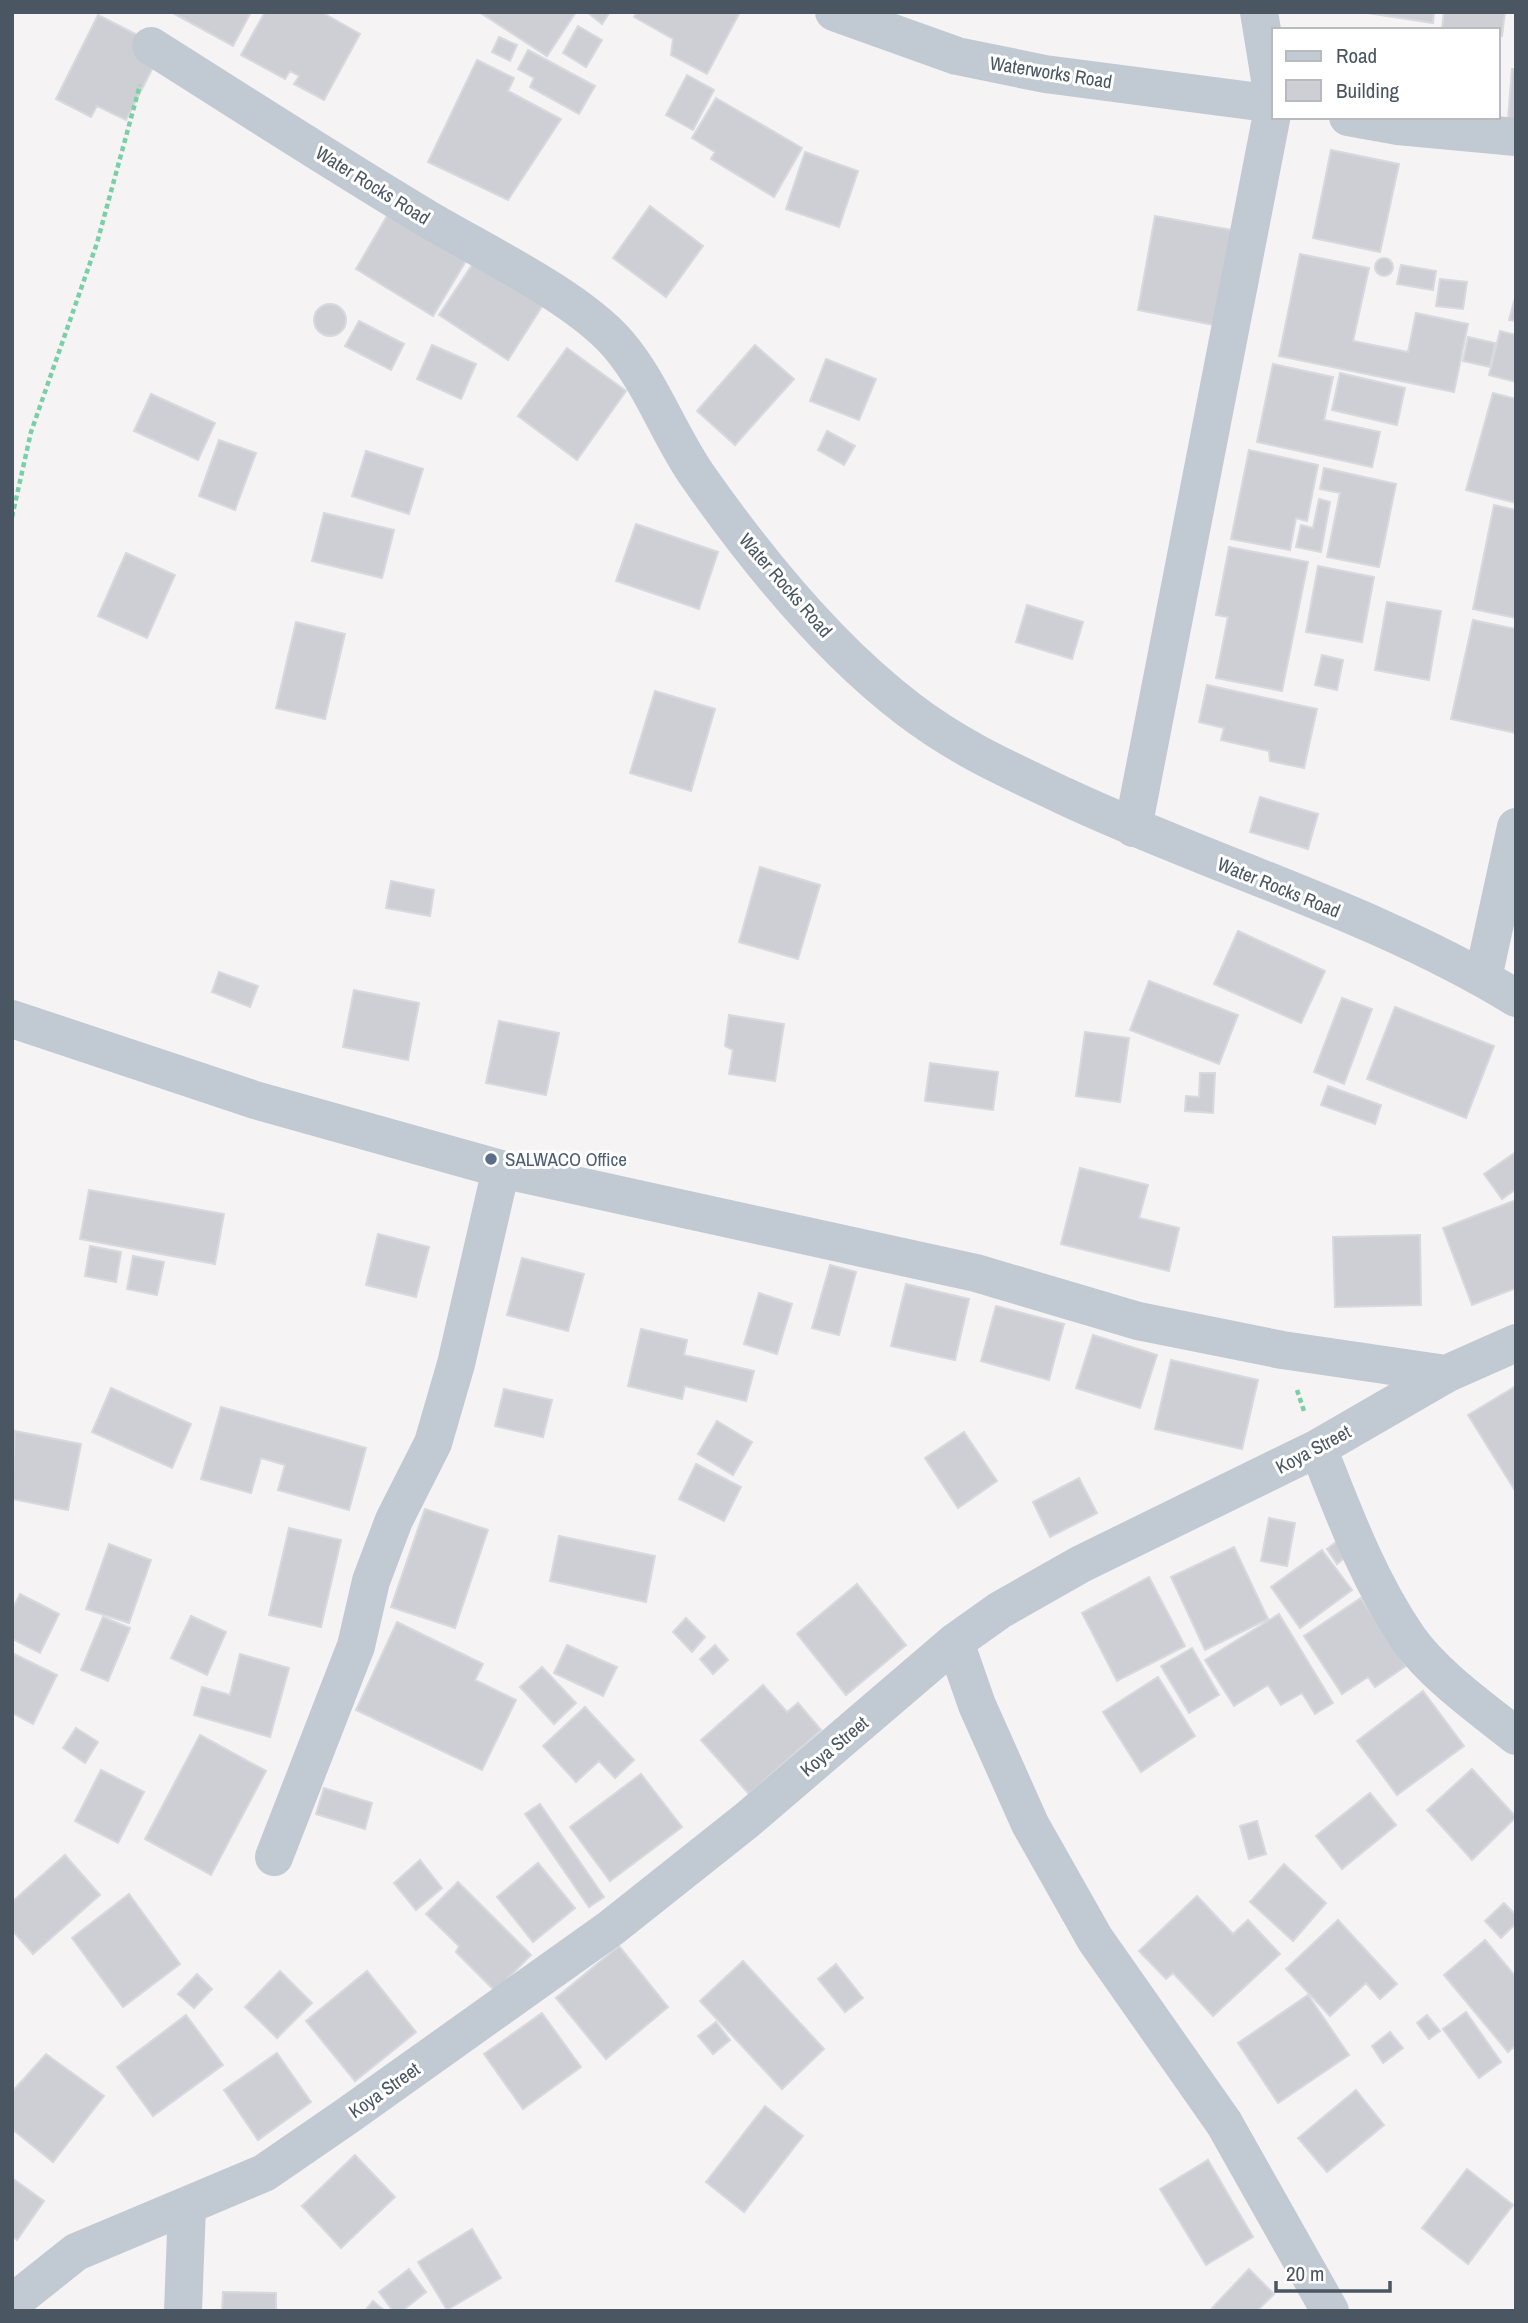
<svg xmlns="http://www.w3.org/2000/svg" width="1528" height="2323" font-family="'Archivo Narrow',sans-serif">
<rect width="100%" height="100%" fill="#f5f3f3"/>
<path fill="#cdcfd5" stroke="#d7d9de" stroke-width="2" d="M171,12H251L233,46Z
M265,12H321L360,34L324,100L294,84L299,76L290,71L285,79L241,55Z
M479,12H576L547,56Z
M587,12H610L602,24Z
M637,12H740L707,74L671,55L673,39L634,17Z
M1361,12H1434L1433,23Z
M1444,12H1505L1502,36L1498,35V30L1442,29Z
M98,15L163,48L126,120L97,106L91,117L56,99Z
M578,26L602,40L586,67L563,53Z
M499,37L517,45L510,61L492,52Z
M528,50L595,86L579,114L530,87L534,78L518,69Z
M477,60L514,78L508,91L561,119L508,200L428,162Z
M1512,69H1516V131H1507Z
M687,75L714,90L693,130L666,115Z
M716,98L802,148L774,197L711,159L715,152L692,138Z
M1331,150L1399,164L1380,252L1313,238Z
M805,152L858,171L839,227L786,209Z
M650,206L703,246L666,297L613,258Z
M390,211L467,259L433,316L356,269Z
M1155,216L1232,230L1214,325L1138,310Z
M1300,254L1369,268L1353,341L1408,352L1416,313L1468,324L1454,392L1279,356Z
M478,256L546,300L508,360L439,315Z
M1375 267a9 9 0 1 1 18 0a9 9 0 1 1-18 0Z
M1401,265L1436,271L1433,290L1397,284Z
M1440,279L1467,282L1463,309L1436,306Z
M1516,294V321L1509,320Z
M314 320a16 16 0 1 1 32 0a16 16 0 1 1-32 0Z
M359,321L404,344L391,370L345,346Z
M1500,331L1516,335V382L1489,375Z
M1468,337L1495,343L1490,367L1463,361Z
M432,345L476,364L461,399L417,379Z
M755,345L794,379L735,445L697,411Z
M567,348L626,391L577,460L518,416Z
M826,359L876,379L859,420L810,401Z
M1273,364L1333,377L1324,420L1380,432L1372,467L1257,442Z
M1340,373L1405,388L1397,425L1332,410Z
M1493,393L1516,399V503L1466,490Z
M151,394L215,423L198,460L134,431Z
M827,431L855,446L844,465L818,450Z
M219,440L256,453L235,510L199,496Z
M1249,450L1318,465L1307,521L1296,518L1290,550L1231,539Z
M366,451L423,469L409,514L352,496Z
M1324,468L1396,484L1379,567L1327,557L1340,493L1320,489Z
M1319,499L1330,502L1321,552L1296,547L1301,525L1313,528Z
M1494,505L1516,510V618L1473,609Z
M324,513L394,530L382,578L312,561Z
M636,524L718,552L699,609L616,581Z
M1229,547L1308,562L1282,691L1216,678L1228,617L1216,615Z
M126,553L175,575L147,638L98,616Z
M1318,566L1374,577L1362,642L1306,632Z
M1387,602L1441,611L1429,680L1375,670Z
M1027,605L1083,622L1072,659L1016,642Z
M1473,620L1516,629V733L1451,719Z
M296,622L345,634L325,719L276,708Z
M1322,655L1343,660L1337,690L1315,685Z
M1207,685L1317,709L1304,768L1270,761L1269,751L1221,740L1224,728L1199,722Z
M655,691L715,709L691,791L630,773Z
M1260,797L1318,814L1308,849L1250,832Z
M760,867L820,885L798,959L739,942Z
M391,881L434,890L430,916L386,908Z
M1238,931L1325,971L1301,1023L1214,984Z
M219,972L258,986L250,1007L212,992Z
M1149,981L1238,1015L1219,1064L1130,1030Z
M354,990L419,1003L408,1060L343,1047Z
M1342,998L1372,1009L1344,1084L1314,1072Z
M1395,1007L1494,1046L1466,1118L1367,1079Z
M729,1015L784,1024L775,1081L729,1074L733,1050L725,1046Z
M499,1021L559,1033L546,1095L486,1083Z
M1085,1032L1129,1038L1120,1102L1076,1096Z
M930,1063L998,1072L993,1110L925,1101Z
M1200,1073H1215L1213,1113L1185,1111L1186,1096L1199,1097Z
M1328,1086L1381,1105L1375,1124L1321,1105Z
M1516,1152V1189L1502,1199L1484,1174Z
M1080,1168L1148,1185L1139,1218L1179,1228L1169,1271L1061,1244Z
M89,1190L224,1214L215,1264L80,1239Z
M1516,1200V1288L1472,1305L1443,1228Z
M378,1234L429,1247L416,1297L366,1285Z
M1420,1235L1421,1305L1335,1307L1333,1237Z
M90,1246L121,1252L116,1282L85,1276Z
M133,1256L164,1262L157,1295L127,1289Z
M522,1258L584,1274L568,1331L507,1315Z
M830,1265L856,1272L839,1335L812,1328Z
M906,1284L969,1299L955,1360L891,1346Z
M759,1293L792,1304L777,1354L744,1344Z
M996,1306L1064,1324L1049,1380L981,1361Z
M641,1329L687,1340L684,1355L754,1371L746,1401L685,1386L682,1399L628,1386Z
M1093,1335L1157,1355L1140,1408L1076,1388Z
M1171,1360L1258,1380L1242,1449L1155,1429Z
M1516,1386V1487L1514,1489L1468,1415Z
M111,1388L191,1424L172,1468L92,1432Z
M504,1389L552,1400L543,1437L495,1426Z
M221,1407L366,1448L349,1510L278,1490L285,1465L261,1458L251,1493L201,1479Z
M717,1421L752,1442L733,1475L698,1454Z
M15,1431L81,1444L68,1510L12,1499Z
M964,1432L997,1481L958,1508L925,1458Z
M696,1464L741,1487L724,1521L679,1499Z
M1079,1478L1097,1513L1050,1537L1033,1502Z
M425,1509L488,1530L455,1628L391,1607Z
M1269,1518L1295,1523L1287,1566L1261,1561Z
M289,1528L341,1540L321,1627L269,1615Z
M559,1536L655,1556L646,1602L550,1581Z
M1344,1536L1354,1550L1337,1564L1327,1549Z
M109,1544L151,1560L129,1623L86,1609Z
M1234,1547L1268,1619L1205,1650L1171,1577Z
M1322,1550L1352,1590L1300,1628L1271,1587Z
M1149,1577L1185,1646L1117,1681L1082,1613Z
M857,1584L906,1645L846,1695L797,1634Z
M20,1594L59,1614L40,1653L12,1639V1610Z
M1361,1598L1406,1666L1375,1687L1368,1677L1342,1694L1304,1636Z
M1279,1614L1333,1703L1315,1714L1302,1693L1281,1705L1268,1685L1234,1706L1205,1660Z
M191,1616L226,1632L207,1675L171,1658Z
M103,1617L130,1628L108,1681L81,1670Z
M686,1618L705,1637L692,1652L673,1632Z
M397,1622L483,1664L475,1680L516,1700L482,1770L356,1710Z
M567,1645L617,1667L603,1696L554,1673Z
M715,1645L728,1660L713,1674L700,1659Z
M1192,1648L1219,1695L1189,1713L1161,1666Z
M12,1653L57,1675L33,1724L12,1713Z
M240,1654L289,1668L270,1737L194,1715L202,1687L230,1695Z
M542,1667L576,1703L554,1724L520,1687Z
M1158,1677L1195,1736L1141,1772L1103,1712Z
M763,1685L787,1712L798,1703L821,1730L749,1794L701,1740Z
M1423,1691L1464,1746L1397,1795L1357,1741Z
M585,1707L634,1760L615,1778L599,1761L576,1782L543,1746Z
M76,1728L98,1742L85,1763L63,1748Z
M200,1735L266,1771L211,1875L145,1839Z
M1472,1769L1516,1817L1472,1860L1427,1810Z
M101,1770L144,1792L118,1843L75,1821Z
M641,1774L682,1827L610,1881L570,1827Z
M324,1788L372,1803L365,1829L316,1814Z
M1370,1793L1396,1825L1342,1869L1316,1836Z
M540,1804L604,1897L589,1907L525,1814Z
M1257,1821L1266,1854L1249,1859L1240,1826Z
M65,1855L100,1895L33,1954L12,1930V1902Z
M420,1860L442,1888L416,1910L394,1883Z
M538,1863L575,1908L533,1942L497,1897Z
M1284,1864L1326,1903L1293,1941L1250,1902Z
M458,1882L531,1955L495,1991L456,1952L459,1946L426,1914Z
M129,1894L180,1964L123,2007L72,1938Z
M1197,1896L1233,1934L1248,1920L1280,1954L1213,2016L1173,1973L1166,1979L1139,1951Z
M1504,1903L1516,1915V1923L1501,1938L1485,1921Z
M1338,1920L1397,1984L1380,1999L1366,1983L1330,2016L1286,1969Z
M1485,1940L1516,1977V2045L1508,2052L1444,1975Z
M619,1946L668,2007L606,2059L556,1998Z
M743,1961L824,2049L782,2089L700,2001Z
M836,1964L863,1998L845,2012L818,1979Z
M280,1971L312,2003L277,2038L245,2007Z
M367,1971L416,2032L355,2081L306,2021Z
M197,1974L212,1989L194,2008L178,1994Z
M1308,1995L1349,2055L1278,2103L1238,2043Z
M1466,2012L1501,2062L1479,2078L1443,2029Z
M542,2013L581,2067L523,2109L484,2054Z
M186,2015L223,2065L153,2116L117,2067Z
M1427,2015L1440,2031L1429,2039L1417,2023Z
M716,2022L730,2040L713,2054L698,2036Z
M1390,2032L1403,2048L1383,2063L1372,2046Z
M277,2053L311,2102L258,2140L224,2090Z
M46,2054L104,2096L53,2162L12,2129V2092Z
M1356,2090L1384,2125L1327,2172L1298,2138Z
M765,2106L803,2136L744,2212L706,2182Z
M355,2155L395,2197L341,2248L302,2206Z
M1208,2160L1253,2237L1206,2265L1160,2189Z
M1467,2169L1513,2205L1468,2264L1422,2228Z
M12,2178L44,2201L17,2240L12,2236Z
M472,2229L501,2278L447,2310L418,2262Z
M409,2269L426,2292L402,2311H393L379,2292Z
M1249,2269L1274,2294L1257,2311H1216L1212,2308Z
M223,2292L276,2293V2311H222Z
M373,2301L385,2311H365Z"/>
<g fill="none" stroke-linecap="round" stroke-linejoin="round">
<path stroke="#7ad0a6" stroke-width="4.5" stroke-dasharray="5 3.5" stroke-linecap="butt" d="M12,517L31,432L97,243L140,85
M1297,1390L1304,1411"/>
<path stroke="#c1cad2" stroke-width="38" d="M834,12L957,56L1045,74L1274,104
M151,46C243,104 334,163 426,218C483,252 576,296 618,344C652,384 668,433 697,475C755,558 828,648 908,709C959,748 1007,769 1064,796C1213,866 1375,912 1516,998
M1348,117L1398,126L1516,137
M1133,828L1274,104L1259,12
M1483,978L1516,827
M12,1019L255,1100L501,1169L976,1273L1138,1321L1282,1350L1446,1374
M1318,1448C1344,1514 1368,1579 1408,1638C1434,1675 1481,1708 1516,1736
M955,1642L977,1705L1030,1824L1095,1939L1224,2123L1330,2311
M274,1857L356,1646L371,1581L394,1520L433,1443L456,1364L501,1169
M12,2303L76,2252L264,2173L347,2116L611,1928L747,1820L955,1642L1000,1610L1081,1564L1318,1448L1446,1374L1516,1343
M183,2311L187,2206"/>
</g>
<circle fill="#5c6f8a" stroke="#fff" stroke-width="2.5" cx="491" cy="1159" r="7"/>
<g text-anchor="middle" dominant-baseline="central" stroke-width="6" stroke-linejoin="round" paint-order="stroke">
<g font-size="19" fill="#4a5661" stroke="#fff">
<text transform="translate(1051 72) rotate(9)">Waterworks Road</text>
<text transform="translate(373 185) rotate(32)">Water Rocks Road</text>
<text transform="translate(786 585) rotate(49)">Water Rocks Road</text>
<text transform="translate(1279 887) rotate(22)">Water Rocks Road</text>
<text transform="translate(1313 1449) rotate(-28)">Koya Street</text>
<text transform="translate(834 1746) rotate(-40)">Koya Street</text>
<text transform="translate(384 2090) rotate(-35)">Koya Street</text>
</g>
<g font-size="19" fill="#4e5e75" stroke="#fff" text-anchor="start">
<text x="505" y="1159">SALWACO Office</text>
</g>
</g>
<rect width="1528" height="2323" fill="none" stroke="#4a5661" stroke-width="28"/>
<rect x="1272" y="28" width="228" height="91" fill="#ffffff" stroke="#b7bbc0" stroke-width="2"/>
<rect x="1286" y="51" width="35" height="10" fill="#c1cad2" stroke="#b7bbc0" stroke-width="2"/>
<text x="1336" y="63" font-size="21" fill="#4a5661">Road</text>
<rect x="1286" y="80" width="35" height="21" fill="#cdcfd5" stroke="#b7bbc0" stroke-width="2"/>
<text x="1336" y="98" font-size="21" fill="#4a5661">Building</text>
<path d="M1276 2281v10h114v-10" fill="none" stroke="#4a5661" stroke-width="3.5"/>
<text x="1286" y="2281" font-size="21" fill="#4a5661" stroke="#ffffff" stroke-width="5" paint-order="stroke">20 m</text>
</svg>
